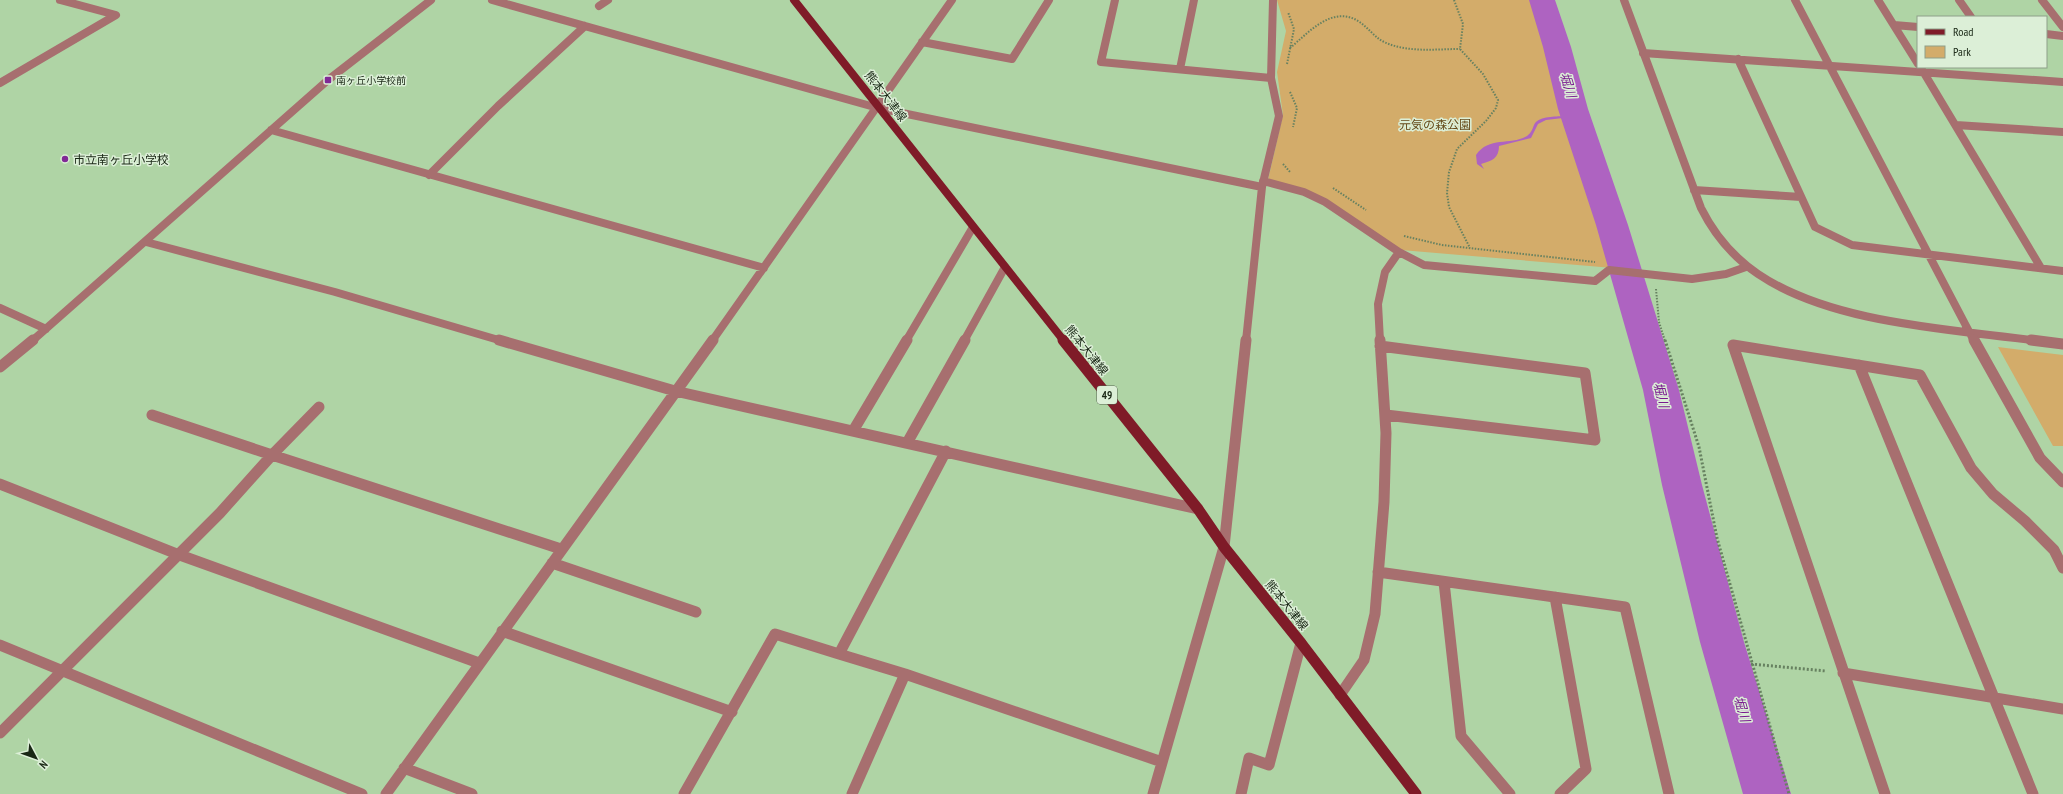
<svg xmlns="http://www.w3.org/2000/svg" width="2063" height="794" font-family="'PT Sans Narrow','Noto Sans JP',sans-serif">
<rect width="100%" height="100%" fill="#afd4a5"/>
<path fill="#d3ac6a" d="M1277,0H1533L1542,24L1558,106L1588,185L1613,268L1401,250L1328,200L1268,180L1283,115L1277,72L1286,31Z
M1998,347L2063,355V446H2053Z"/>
<path fill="#ae63c1" d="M1562,116L1563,118L1546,120L1538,124L1531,138L1499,146C1499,158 1492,161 1481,164L1484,169L1477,164L1476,155C1489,136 1511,146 1527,136C1531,133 1532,130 1534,125C1538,116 1553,117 1562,116Z"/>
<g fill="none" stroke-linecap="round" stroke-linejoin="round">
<path fill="#ae63c1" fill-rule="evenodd" d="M1529,0H1555L1571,47L1588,109L1628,225L1679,390L1702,485L1744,642L1791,794H1743L1700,642L1662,485L1643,390L1596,225L1558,109L1543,47Z"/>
<path stroke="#678160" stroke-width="2" stroke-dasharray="1.5 1.5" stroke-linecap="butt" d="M1454,0L1463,24L1460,49L1483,74L1498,100L1496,108L1486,121L1457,149L1449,172L1447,193L1449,207L1470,248
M1290,48C1308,33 1332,5 1358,21C1368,27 1374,37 1384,42C1408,53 1435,49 1460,49
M1287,64L1294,29L1288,12
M1290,92L1297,108L1293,127
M1283,164L1290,172
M1333,188L1366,210
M1404,236L1442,245L1595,262
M1656,289L1659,322L1665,341"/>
<path stroke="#678160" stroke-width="3" stroke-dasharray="2 2" stroke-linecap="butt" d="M1665,340L1699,447L1717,538L1789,794
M1751,664L1826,671"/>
<path stroke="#a76f6f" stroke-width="8" d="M492,0L878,108L1262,187
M1115,0L1101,62L1271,78
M1624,0L1701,208C1714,234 1733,257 1758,274C1832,324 1951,329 2038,341
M1795,0L1974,341
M1878,0L1918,64
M1959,0L1971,17
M2042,0L2063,27
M599,6L608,0
M1894,25L1918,27
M2046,34L2063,36
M922,42L1012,59L1049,0
M1643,53L2063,82
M1738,59L1815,227L1852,245L2063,271
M1921,68L2041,268
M1180,69L1194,0
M0,83L116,15L60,0
M1956,125L2063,132
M271,130L764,268
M429,175L498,106L585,26
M1263,181L1304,192L1325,202L1399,252L1385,272L1378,304L1380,341
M1694,190L1801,197
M146,242L335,292L502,341
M1399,252L1424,265L1595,281L1609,270L1692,279L1726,274L1746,267
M0,308L46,329
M32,341L328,80L431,0
M712,341L952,0
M906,341L973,227
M964,341L1005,267
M1246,341L1262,187L1279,116L1271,78L1273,0"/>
<path stroke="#a76f6f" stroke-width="11" d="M499,340L675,391L1198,509
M1974,340L2040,458L2063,482
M2031,340L2063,344
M1380,346L1585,373L1595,440L1386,415
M1859,365L2033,794
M0,367L33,340
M152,415L272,455L319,407
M853,431L907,340
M907,443L965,340
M0,484L177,554L479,663
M552,563L696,612
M1378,572L1625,607L1669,794
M1444,582L1461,736L1510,794
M1555,597L1586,769L1560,794
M502,631L732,712
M0,645L362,794
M839,654L905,674L1162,762
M1843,673L2063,709
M1340,695L1364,660L1375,614L1384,502L1386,433L1380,340
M0,733L220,513L272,455L561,549
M404,768L472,794
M386,794L713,340
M684,794L775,634L839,654L946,451
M852,794L905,674
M1153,794L1224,547L1246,340
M1241,794L1249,758L1269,765L1301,643
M1885,794L1733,345L1920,375L1971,468L1993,494L2025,521L2054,550L2063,568"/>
<path stroke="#7f1b28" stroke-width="8" d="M794,0L1064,341"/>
<path stroke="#7f1b28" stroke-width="11" d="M1063,340L1198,509L1224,547L1301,643L1416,794"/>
</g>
<g fill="#812996" stroke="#dcefd7" stroke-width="1.5">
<rect x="324" y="76" width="8" height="8" rx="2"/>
<circle cx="65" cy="159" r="4"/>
</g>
<g text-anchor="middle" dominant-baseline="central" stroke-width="3" stroke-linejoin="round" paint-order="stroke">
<g font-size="10" fill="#192715" stroke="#dcefd7" text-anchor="start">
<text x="336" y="80">南ヶ丘小学校前</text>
</g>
<rect fill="#dcefd7" stroke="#54634f" stroke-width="1" x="1097" y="386" width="20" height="18" rx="3"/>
<g font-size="11" font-weight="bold" fill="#192715">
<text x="1107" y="395">49</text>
</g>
<g font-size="12" fill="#192715" stroke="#dcefd7">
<text transform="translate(886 96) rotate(52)">熊本大津線</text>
<text transform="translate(1087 350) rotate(51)">熊本大津線</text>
<text transform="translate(1287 605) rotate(51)">熊本大津線</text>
</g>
<g font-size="12" fill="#654a19" stroke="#dcefd7">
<text x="1435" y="124">元気の森公園</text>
</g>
<g font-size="12" fill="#192715" stroke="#dcefd7" text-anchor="start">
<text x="73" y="159">市立南ヶ丘小学校</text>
</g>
<g font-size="13" font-style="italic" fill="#79198f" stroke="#dcefd7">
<text transform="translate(1568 85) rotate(73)">堀川</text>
<text transform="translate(1661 395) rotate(76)">堀川</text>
<text transform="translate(1742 709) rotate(74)">堀川</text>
</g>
</g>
<rect x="1917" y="16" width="130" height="52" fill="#dcefd7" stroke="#8e9f89"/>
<rect x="1925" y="29" width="20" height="6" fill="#7f1b28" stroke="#8e9f89"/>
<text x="1953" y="36" font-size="12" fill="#192715">Road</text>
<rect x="1925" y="46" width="20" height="12" fill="#d3ac6a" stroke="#8e9f89"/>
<text x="1953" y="56" font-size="12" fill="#192715">Park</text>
<g transform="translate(36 758) rotate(131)" stroke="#dcefd7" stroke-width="3" paint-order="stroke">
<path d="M0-3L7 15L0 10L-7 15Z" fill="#192715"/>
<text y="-6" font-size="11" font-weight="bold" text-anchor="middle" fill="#192715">N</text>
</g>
</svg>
